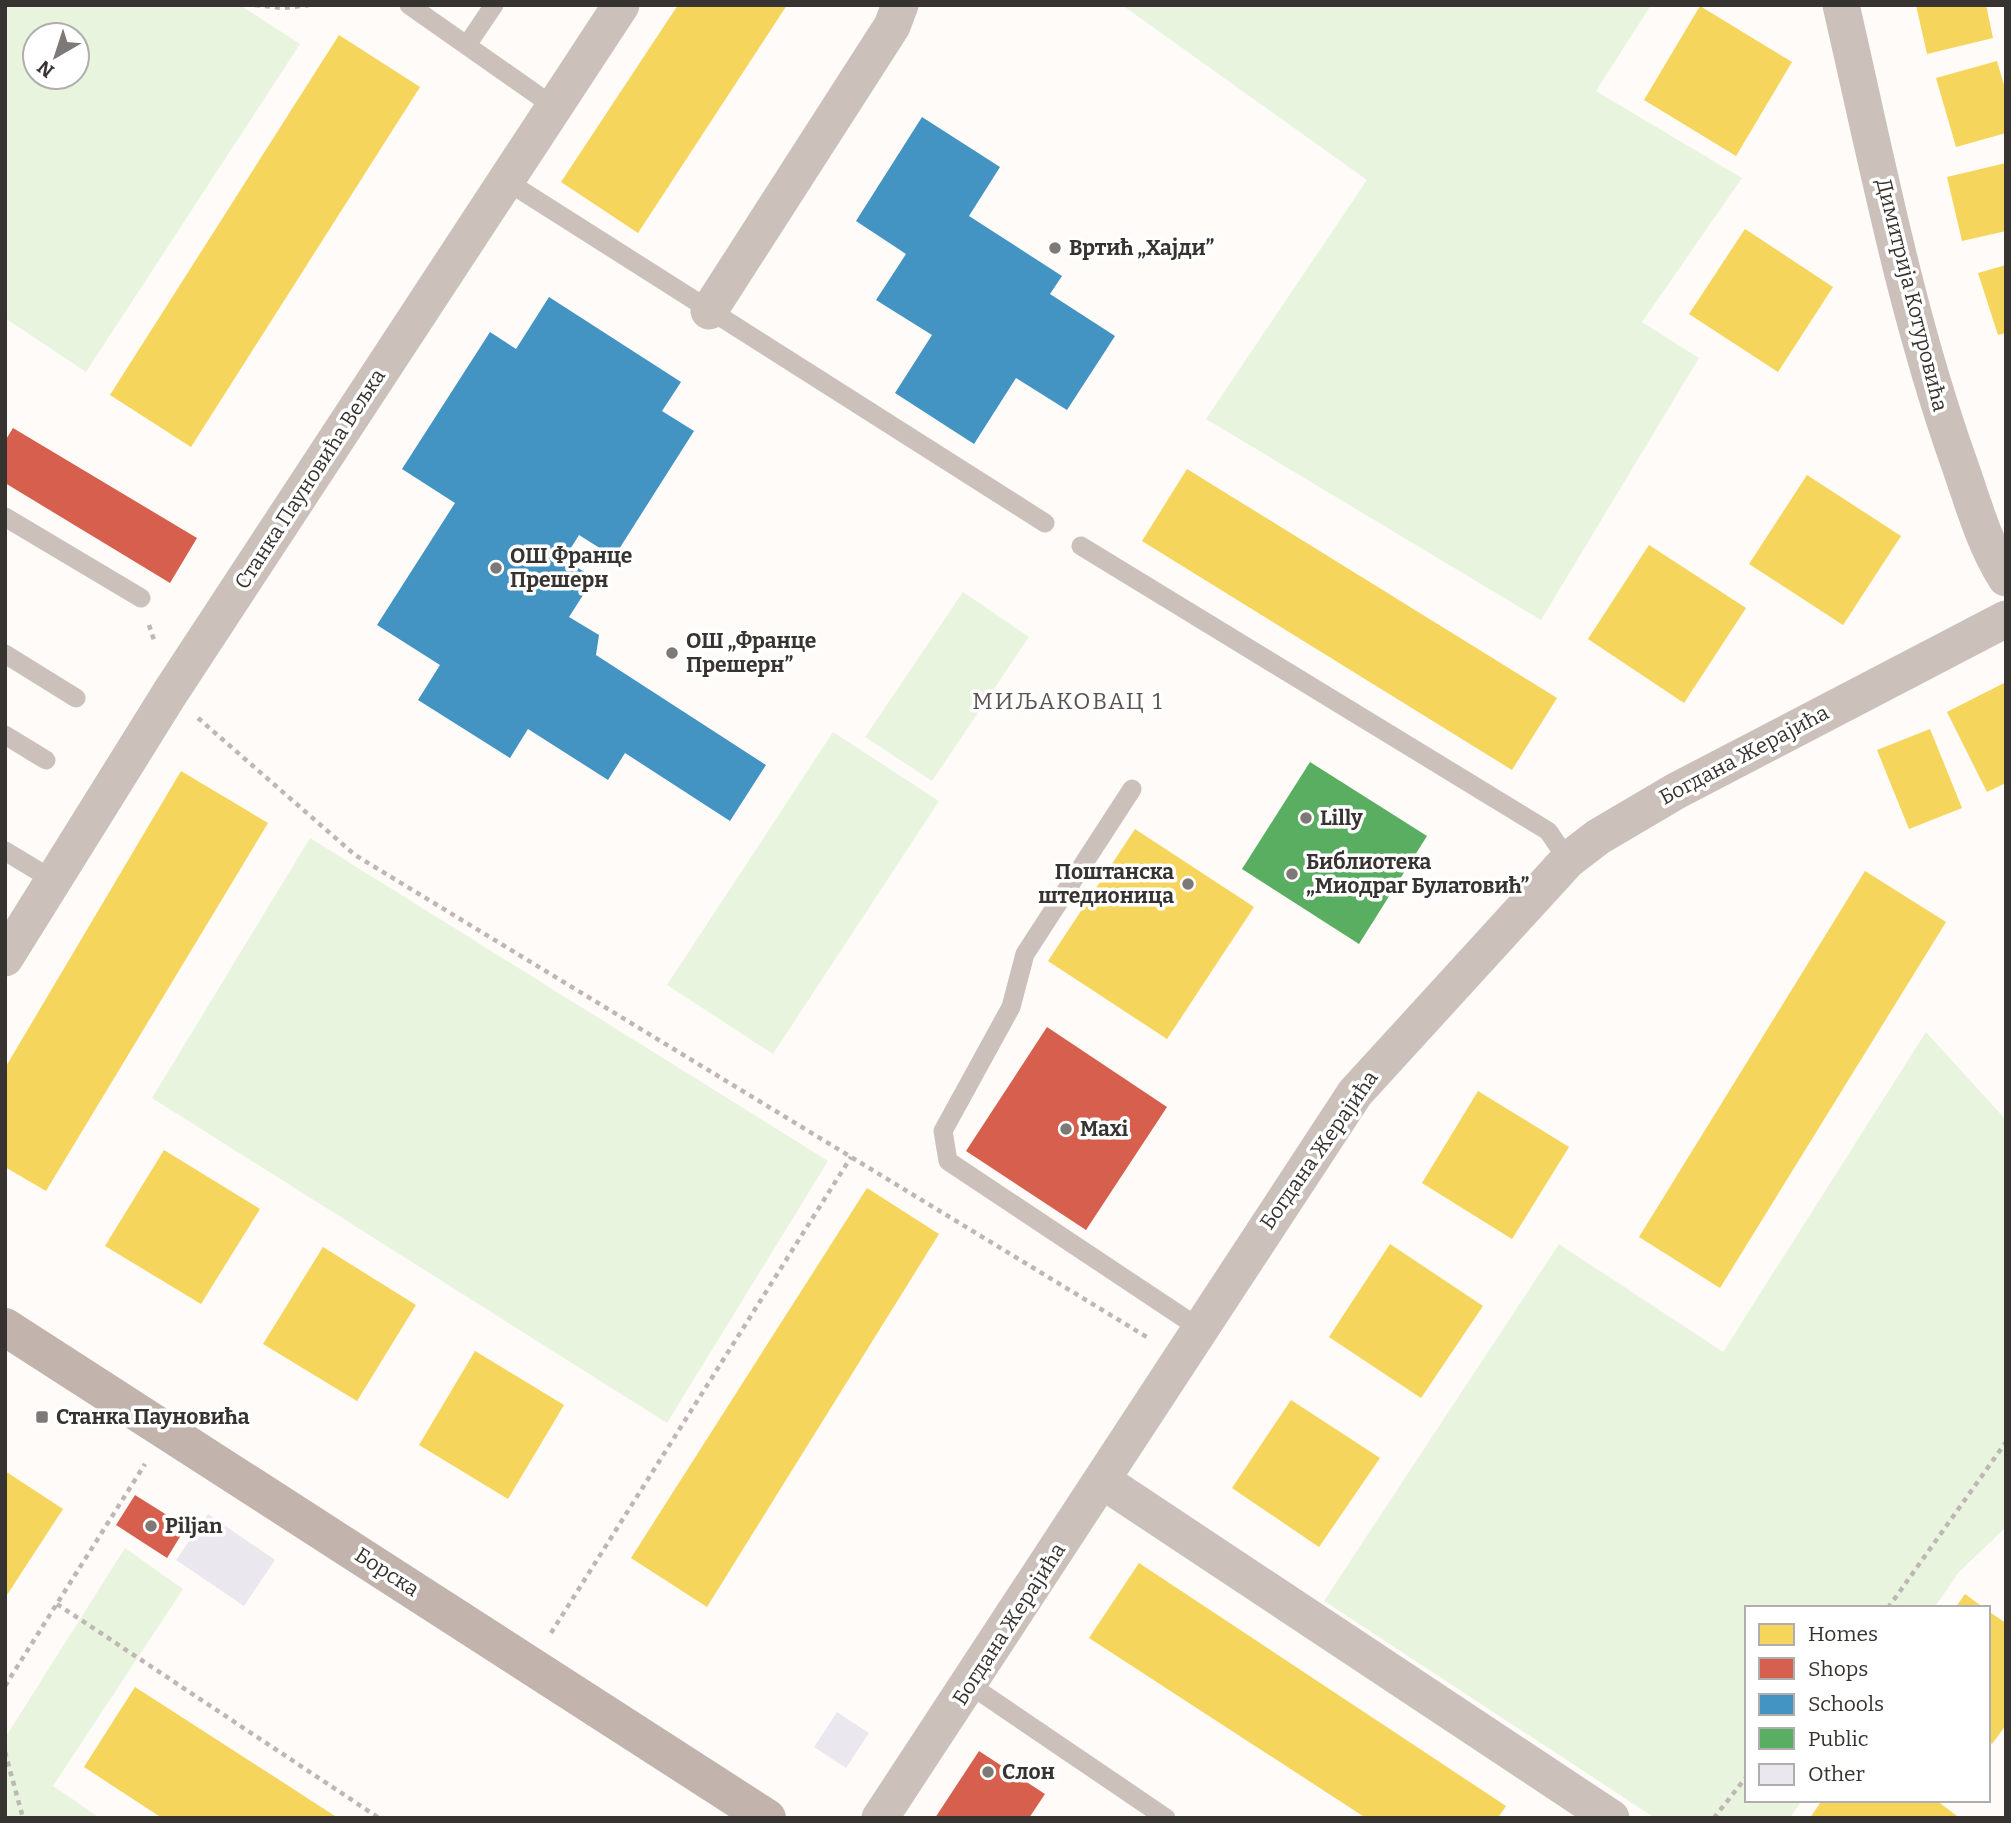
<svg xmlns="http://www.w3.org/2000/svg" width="2011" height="1823" font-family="Bitter,serif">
<rect width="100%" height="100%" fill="#fefbf9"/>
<path fill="#e9f4df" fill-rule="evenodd" d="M5,5H240L300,44L86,372L5,318ZM77,35V77H35V35Z
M1122,5H1651L1596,91L1742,178L1642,322L1699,358L1541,620L1206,419L1367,180Z
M963,592L1029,637L932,781L865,737Z
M833,732L939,801L773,1054L667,985Z
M310,838L828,1161L667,1423L152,1098Z
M1926,1032L2006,1120V1527L1959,1572L1934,1608H1747V1800H1802L1790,1818H1655L1324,1601L1559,1244L1723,1352Z
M125,1548L183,1589L53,1786L100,1818H5V1738Z"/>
<path fill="#f6d55c" d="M678,5H787L638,233L561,182Z
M1916,5H1986L1993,38L1927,54Z
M1700,6L1792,62L1736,156L1644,100Z
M339,35L420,87L191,447L110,395Z
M1997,61L2006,92V133L1956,147L1936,78Z
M2006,163V231L1962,241L1947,177Z
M1745,229L1833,287L1778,372L1689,314Z
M2006,265V333L1998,335L1978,273Z
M1187,469L1557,698L1512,770L1142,541Z
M1807,475L1901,536L1843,625L1749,564Z
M1649,545L1746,608L1684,703L1588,639Z
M2006,682V783L1987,792L1947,712Z
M1930,729L1962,808L1909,829L1877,750Z
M181,771L268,823L46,1191L5,1167V1068Z
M1135,829L1254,907L1167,1039L1048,961Z
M1865,871L1946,922L1720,1288L1639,1237Z
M1478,1091L1569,1147L1512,1239L1422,1183Z
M164,1150L260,1209L201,1304L105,1246Z
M867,1188L939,1234L707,1607L631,1558Z
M1390,1244L1483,1306L1421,1398L1329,1337Z
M323,1247L416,1305L357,1401L263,1344Z
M475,1351L564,1405L508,1499L419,1445Z
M1291,1400L1380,1458L1319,1547L1232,1488Z
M5,1471L63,1509L5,1598Z
M1139,1563L1506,1806L1498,1818H1366L1089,1638Z
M1965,1594L1984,1608H1955Z
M1988,1611L2006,1623V1725L1992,1744L1988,1741Z
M135,1687L267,1772L338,1818H162L84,1767Z
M1822,1800H1936L1957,1816L1810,1818Z"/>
<path fill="#d6604d" d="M13,428L197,538L170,583L5,483V441Z
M1047,1027L1167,1107L1086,1230L966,1151Z
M135,1495L186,1527L167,1558L116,1525Z
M979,1751L1045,1794L1029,1818H935Z"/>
<path fill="#4393c3" d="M922,117L1000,167L969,216L1062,276L1050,294L1115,336L1067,410L1016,378L974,444L895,393L932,335L876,300L906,254L856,221Z
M549,297L681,382L662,411L694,431L614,557L579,535L564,559L594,578L569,617L599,635L596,655L766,765L730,821L625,753L608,780L528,729L510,758L418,700L440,665L377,625L455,503L402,469L490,332L516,349Z"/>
<path fill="#5aae61" d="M1310,762L1427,836L1359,944L1242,869Z"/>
<path fill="#ebe7ee" d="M208,1514L275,1560L244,1606L176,1560Z
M837,1712L869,1733L846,1768L814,1747Z"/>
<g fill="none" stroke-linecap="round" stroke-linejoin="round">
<path stroke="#bfb7b3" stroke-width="4.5" stroke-dasharray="5 5" stroke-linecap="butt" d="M255,5L283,8L309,5
M149,625L155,643
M198,718L355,855L1150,1339
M57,1604L379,1818
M1888,1608L2006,1442
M551,1633L851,1157
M5,1686L145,1464
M5,1752L23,1818
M1714,1818L1747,1776"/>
<path stroke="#ccc0bb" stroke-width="19" d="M409,5L553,106
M467,45L494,5
M505,180L1045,523
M5,517L141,598
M1081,546L1548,831L1568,860
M5,654L76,698
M5,735L46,760
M1132,789L1025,954L1011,1007L943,1131L948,1161L1199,1328
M5,851L53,880
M970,1685L1166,1818"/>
<path stroke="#ccc0bb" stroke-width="37" d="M1841,5C1876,157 1906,313 1958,460C1972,499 1983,542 2006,578
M709,311L892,26L900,5
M5,958L170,693L621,5
M1103,1481L1611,1818
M880,1818L1355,1093L1568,860L1598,837L1676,791L2006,619"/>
<path stroke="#c2b3ad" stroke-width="38" d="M5,1327L767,1818"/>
</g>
<g fill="#7d7977" stroke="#fff" stroke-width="2.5">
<circle cx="1055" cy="248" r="7"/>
<circle cx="496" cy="568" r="7"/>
<circle cx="672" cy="653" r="7"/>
<circle cx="1306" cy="818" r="7"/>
<circle cx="1292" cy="874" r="7"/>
<circle cx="1188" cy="884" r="7"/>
<circle cx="1066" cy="1129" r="7"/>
<rect x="35" y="1410" width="14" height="14" rx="3.5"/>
<circle cx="151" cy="1526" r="7"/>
<circle cx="988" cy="1772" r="7"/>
</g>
<g text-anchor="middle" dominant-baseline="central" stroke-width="7" stroke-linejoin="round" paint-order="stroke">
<g font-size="21" font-weight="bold" fill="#373331" stroke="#fff" text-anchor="start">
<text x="1069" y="248">Вртић „Хајди”</text>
<text x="510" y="556">ОШ Франце<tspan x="510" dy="24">Прешерн</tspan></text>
<text x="686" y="641">ОШ „Франце<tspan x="686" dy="24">Прешерн”</tspan></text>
<text x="1320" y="818">Lilly</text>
<text x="1306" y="862">Библиотека<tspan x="1306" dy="24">„Миодраг Булатовић”</tspan></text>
<text x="1174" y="872" text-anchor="end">Поштанска<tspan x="1174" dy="24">штедионица</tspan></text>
<text x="1080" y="1129">Maxi</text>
<text x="56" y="1417">Станка Пауновића</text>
<text x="165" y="1526">Piljan</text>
<text x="1002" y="1772">Слон</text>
</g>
<g font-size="21" fill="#373331" stroke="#fff">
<text transform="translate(1912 295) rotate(76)">Димитрија Котуровића</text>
<text transform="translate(310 479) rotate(-57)">Станка Пауновића Вељка</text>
<text transform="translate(1744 755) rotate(-28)">Богдана Жерајића</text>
<text transform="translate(1319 1150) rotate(-55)">Богдана Жерајића</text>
<text transform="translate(387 1572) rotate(33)">Борска</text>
<text transform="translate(1009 1624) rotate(-57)">Богдана Жерајића</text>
</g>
<g font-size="23" letter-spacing="2" fill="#5c534f" stroke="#fff">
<text x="1068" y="701">МИЉАКОВАЦ 1</text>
</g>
</g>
<rect width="2011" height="1823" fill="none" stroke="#373331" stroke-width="14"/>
<rect x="1745" y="1606" width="245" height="196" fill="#ffffff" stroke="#afadad" stroke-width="2"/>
<rect x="1759" y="1624" width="35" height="21" fill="#f6d55c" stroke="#afadad" stroke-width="2"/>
<text x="1808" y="1641" font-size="21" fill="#373331">Homes</text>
<rect x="1759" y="1658" width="35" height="21" fill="#d6604d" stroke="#afadad" stroke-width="2"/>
<text x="1808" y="1676" font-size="21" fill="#373331">Shops</text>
<rect x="1759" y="1694" width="35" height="21" fill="#4393c3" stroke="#afadad" stroke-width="2"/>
<text x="1808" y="1711" font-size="21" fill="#373331">Schools</text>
<rect x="1759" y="1728" width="35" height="21" fill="#5aae61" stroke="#afadad" stroke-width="2"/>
<text x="1808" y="1746" font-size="21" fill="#373331">Public</text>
<rect x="1759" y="1764" width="35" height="21" fill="#ebe7ee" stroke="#afadad" stroke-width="2"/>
<text x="1808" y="1781" font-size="21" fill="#373331">Other</text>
<g transform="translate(56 56) rotate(219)"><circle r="33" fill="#ffffff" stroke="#afadad" stroke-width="2"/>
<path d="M0-5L12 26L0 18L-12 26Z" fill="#7d7977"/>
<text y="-10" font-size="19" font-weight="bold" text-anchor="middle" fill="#373331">N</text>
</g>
</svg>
